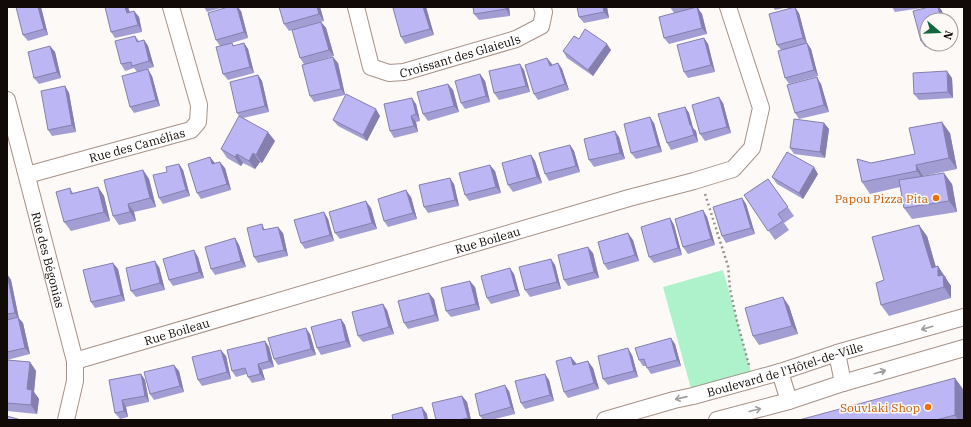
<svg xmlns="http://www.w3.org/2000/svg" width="971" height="427" font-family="'IBM Plex Serif',serif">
<rect width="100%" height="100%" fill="#fdf9f6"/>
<path fill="#aef2cb" d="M723,270L753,379L693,396L663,287Z"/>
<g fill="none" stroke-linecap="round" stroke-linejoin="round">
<g stroke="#a69287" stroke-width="18">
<g id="minor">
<path id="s1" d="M356,7L371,67L389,73L404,72L516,39L541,26L544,12L542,7"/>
<path id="s2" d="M7,100L75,361V381L66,420"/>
<path id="s3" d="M27,175L191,130L198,122L199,105L171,7"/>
<path d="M837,353L843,383"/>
<path id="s4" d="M75,361L629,198L694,181L733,169L752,148L761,108L728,7"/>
<path d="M780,372L789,401"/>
<path id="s5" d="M605,420L674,400L693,396L780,372L837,353L964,317"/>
<path d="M717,420L789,401L843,383L964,348"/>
</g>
</g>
<path stroke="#98938f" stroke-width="2.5" stroke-dasharray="2 3" stroke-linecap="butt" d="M705,194L728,266L730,289L737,321L749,365"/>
<use href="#minor" stroke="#fff" stroke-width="16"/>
</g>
<path fill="#a29dd3" d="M41,7L48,35L28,41L23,35Z
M128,7L130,12L134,11L139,17L142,32L115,38L111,32Z
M204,7H224L207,12Z
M320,7L324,21L289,31L284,24Z
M426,7L434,35L405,44L401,37Z
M473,7H509L510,16L479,20L474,14Z
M607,7L609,18L584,23L579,17Z
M670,7H700V8L698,9L702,14L707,34L669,44L664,38L674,13Z
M773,7H788L775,10Z
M892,7H922V8L895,12Z
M929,7H939L942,11L944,20H927V44H938L925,47L921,41Z
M241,11L248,38L232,43L234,46L244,43L248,49L254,73L228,80L223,74L220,46L216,40Z
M799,13L807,43L811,49L818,76L789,84L785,78L781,50L777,45Z
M321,22L326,28L334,56L313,62L338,63L345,95L314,102L310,96L304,64L300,58Z
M135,36L139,41L144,40L148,46L154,67L137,72L134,68L125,71L121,64Z
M704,38L708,44L715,72L688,78L684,72Z
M579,39L611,50L593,76L567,58L563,51Z
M50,46L55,52L61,78L39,84L34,78Z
M547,58L552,65L558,63L562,69L569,90L538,100L534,94Z
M524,70L530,92L499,100L494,93Z
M480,74L485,81L490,102L465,109L461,103Z
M258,75L262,81L269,112L243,118L275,141L262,163L260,162L255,169L243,163L241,166L227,158L221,149L240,117L237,113Z
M152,76L160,106L134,113L130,107Z
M952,78L953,98L919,100L914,94Z
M448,84L453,90L459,112L428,121L423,114Z
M821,84L829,112L799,119L795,113Z
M65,86L69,93L76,132L52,136L48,130Z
M723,103L731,133L705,141L700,134Z
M416,104L420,121L416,122L418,132L394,138L390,131Z
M685,107L689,113L693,128L696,131L698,142L671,150L667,143Z
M380,116L367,141L338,126L333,120Z
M654,123L662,152L636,159L631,153Z
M824,123L829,129L825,158L794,154L790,148Z
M950,133L957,169L923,176L924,177L952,184L957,212L912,219L904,208L900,187L870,194L862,182L871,163L915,154Z
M619,137L625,159L594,167L589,160Z
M570,145L574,151L580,172L549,181L545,174Z
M531,155L535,161L542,183L513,192L508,185Z
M179,164L183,170L190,196L163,204L159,198L167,172Z
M225,168L231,190L201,199L197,193Z
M143,170L149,179L156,207L134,212L136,221L119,225L113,216Z
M495,171L501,193L469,201L465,195Z
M818,174L803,199L777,184L772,177Z
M768,179L794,216L784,223L789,230L775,240L744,195Z
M454,184L459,206L428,213L424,207Z
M98,187L104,196L110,221L71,231L64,222L70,188L73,193Z
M411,197L417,219L388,227L384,221Z
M742,198L746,204L755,234L726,243L722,236Z
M371,208L377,229L340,239L335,233Z
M703,210L707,217L715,245L688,254L683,247Z
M324,212L328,219L334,241L305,249L301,243Z
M670,218L674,225L682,255L654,263L649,257Z
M262,224L265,230L283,233L288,256L258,263L254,257Z
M927,236L936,267L946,277V279L951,286V298L889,316L881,305L884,280Z
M235,238L239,245L246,267L215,275L211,269Z
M633,240L639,261L608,270L604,264Z
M593,253L599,278L568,286L564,280Z
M198,257L204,278L173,286L169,280Z
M555,265L561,289L530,297L525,290Z
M159,267L165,290L136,297L131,291Z
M118,269L125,301L95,308L91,302Z
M7,274L11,280L19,319L23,323L30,354L7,360Z
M514,274L520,296L491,304L487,298Z
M475,287L480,310L451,317L446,311Z
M434,299L439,321L408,329L404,323Z
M789,306L798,334L759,345L753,336Z
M387,310L394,334L363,342L358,336Z
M341,319L345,325L351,347L321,355L317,348Z
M310,334L316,355L278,365L274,359Z
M265,341L269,347L274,367L262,370L265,380L252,383L248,377L247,374L236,377L232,371Z
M675,344L681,366L651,374L647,368L646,366H643L639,360Z
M632,355L638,377L608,385L603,379Z
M226,356L231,379L202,386L198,380Z
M571,357L576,365L593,368L599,389L568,398L564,392Z
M7,360L30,362L36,371L34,392L39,399L37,414L7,411Z
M179,371L184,392L154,400L150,394Z
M141,374L145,380L149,402L126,407L128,417L120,419L115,413L109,380Z
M549,380L554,401L525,409L521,403Z
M963,389V420H799Z
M509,391L515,414L491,420H483L480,416Z
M462,396L467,402L471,420H436Z"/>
<path fill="#847fac" d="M38,7H41L48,35L44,29Z
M125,7H128L131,19L127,13Z
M237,7H238L241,11L248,38L244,32Z
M317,7H320L324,21L319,14Z
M423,7H426L434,35L430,29Z
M506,7H509L510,16L506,9Z
M603,7H607L609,18L604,12Z
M697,7L702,14L707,34L702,28Z
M795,7L799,13L807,44L803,38Z
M938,7H939L942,11L944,20H941Z
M134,11L139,17L142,32L138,25Z
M321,22L326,28L334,56L329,50Z
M704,38L708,44L715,72L711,65Z
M144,40L148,46L154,67L149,61Z
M244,43L248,49L254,73L250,67Z
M807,43L811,49L818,76L814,70Z
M607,44L611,50L593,76L588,70Z
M50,46L55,52L61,78L57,72Z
M333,57L338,63L345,95L341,89Z
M547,58L552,64L554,72L550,66Z
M558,63L562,69L569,90L565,84Z
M520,64L524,70L530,92L526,86Z
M148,69L152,76L160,106L156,100Z
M947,71L952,78L953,98L948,92Z
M480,74L485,81L490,102L486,96Z
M258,75L262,81L269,112L265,106Z
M817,77L821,84L829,112L824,105Z
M448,84L453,90L459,112L454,106Z
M65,86L69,93L76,132L72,125Z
M719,97L723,103L731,133L727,127Z
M412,98L416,104L420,121L416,114Z
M685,107L689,113L693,128L696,131L698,142L694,135L690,125Z
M376,109L380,116L367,141L363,135Z
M411,116L416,122L418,132L414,126Z
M650,117L654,123L662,152L658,146Z
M942,122L950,133L957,169L949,158Z
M824,123L829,129L825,158L820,152Z
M615,131L619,137L625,159L620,153Z
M268,132L275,141L262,163L256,155Z
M570,145L574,151L580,172L576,166Z
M253,153L260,162L255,169L249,161Z
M237,154L243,163L241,166L235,157Z
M531,155L535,161L542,183L537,177Z
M210,157L215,163L217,170L212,164Z
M220,162L225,168L231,190L227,184Z
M179,164L183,170L190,196L186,190Z
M490,165L495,171L501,193L496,187Z
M916,165L923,176L925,182L917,171Z
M814,167L818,174L803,199L799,193Z
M143,170L149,179L156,207L150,198Z
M944,173L952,184L957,212L949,201Z
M450,178L454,184L459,206L455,200Z
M98,187L104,196L110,221L104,212Z
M406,190L411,197L417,219L413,213Z
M742,198L746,204L755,234L751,228Z
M366,201L371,208L377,229L372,223Z
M128,204L134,212L136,221L130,212Z
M703,210L707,217L715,245L711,239Z
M324,212L328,219L334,241L330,235Z
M670,218L674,225L682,255L678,248Z
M919,225L927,236L938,275V266L951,286V298L932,268Z
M278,227L283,233L288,256L284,250Z
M628,233L633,240L639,261L635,255Z
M235,238L239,245L246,267L241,261Z
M588,247L593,253L599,278L594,272Z
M194,250L198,257L204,278L199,272Z
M551,259L555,265L561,289L557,282Z
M155,261L159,267L165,290L160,283Z
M113,263L118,269L125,301L121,295Z
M510,268L514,274L520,296L516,290Z
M7,274L11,280L19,319L15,313Z
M470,281L475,287L480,310L476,304Z
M429,293L434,299L439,321L435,315Z
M783,297L789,306L798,334L792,326Z
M383,304L387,310L394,334L389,327Z
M18,317L23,323L30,354L25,348Z
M341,319L345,325L351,347L346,341Z
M306,328L310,334L316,355L311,349Z
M671,338L675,344L681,366L677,360Z
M265,341L269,347L274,367L269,361Z
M628,348L632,355L638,377L634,371Z
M221,350L226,356L231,379L227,372Z
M571,357L576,363L578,372L573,365Z
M588,361L593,368L599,389L594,383Z
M30,362L36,371L34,392L39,399L37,414L31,405L27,389Z
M258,364L262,370L265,380L260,374Z
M174,365L179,371L184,392L180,386Z
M141,374L145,380L149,402L145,396Z
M545,374L549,380L554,401L550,395Z
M955,378L963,389V420H958L955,415Z
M505,385L509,391L515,414L511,407Z
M462,396L467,402L471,420H469L468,418Z
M122,400L126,407L128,417L124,411Z
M422,407L427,414L428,420H425Z"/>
<path fill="#bcb6f5" stroke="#847fac" d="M16,7H38L44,29L23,35Z
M105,7H125L127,13L134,11L138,25L111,32Z
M228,7H237L244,32L216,40L208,13Z
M279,7H317L319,14L284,24Z
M395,7H423L430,29L401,37L393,8Z
M473,7H506V9L474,14Z
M577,7H603L604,12L579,17Z
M697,7L702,28L664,38L659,17Z
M795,7L803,38L777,45L769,14Z
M929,7H938L941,20H927V39L921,41L913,11Z
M321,22L329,50L300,58L292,30Z
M585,29L607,44L588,70L563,51L574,36L579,39Z
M135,36L137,42L144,40L149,61L132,66L131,62L121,64L115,41Z
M704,38L711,65L684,72L677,45Z
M232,43L233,46L244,43L250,67L223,74L216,47Z
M807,43L814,70L785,78L778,51Z
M50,46L57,72L34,78L28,52Z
M333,57L341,89L310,96L302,65Z
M547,58L550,66L558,63L565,84L534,94L525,65Z
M520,64L526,86L494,93L489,71Z
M148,69L156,100L130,107L122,76Z
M947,71L948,92L914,94L913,73Z
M480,74L486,96L461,103L455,81Z
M258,75L265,106L237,113L230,82Z
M817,77L824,105L795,113L787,85Z
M448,84L454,106L423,114L417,92Z
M65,86L72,125L48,130L41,91Z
M346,94L376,109L363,135L333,120Z
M719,97L727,127L700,134L692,105Z
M412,98L416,114L411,116L414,126L390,131L384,104Z
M685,107L690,125H691L694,135L667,143L658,114Z
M239,116L268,132L256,155L253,153L249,161L237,154L235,157L221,149Z
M650,117L658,146L631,153L624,124Z
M794,119L824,123L820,152L790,148Z
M942,122L949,158L916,165L917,171L862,182L857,159L871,163L915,154L909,128Z
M615,131L620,153L589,160L584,139Z
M570,145L576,166L545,174L539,153Z
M787,152L814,167L799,193L772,177Z
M531,155L537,177L508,185L502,163Z
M210,157L212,164L220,162L227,184L197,193L188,164Z
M179,164L186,190L159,198L153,175L167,172L166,167Z
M490,165L496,187L465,195L459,173Z
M143,170L150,198L128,204L130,212L113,216L104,180Z
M944,173L949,201L904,208L899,180Z
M450,178L455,200L424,207L419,185Z
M768,179L788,207L778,214L783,221L768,231L744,195Z
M98,187L104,212L64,222L56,192L70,188L71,194Z
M406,190L413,213L384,221L378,199Z
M742,198L751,228L722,236L713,207Z
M366,201L372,223L335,233L329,212Z
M703,210L711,239L683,247L675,219Z
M324,212L330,235L301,243L294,220Z
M670,218L678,248L649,257L641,227Z
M262,224L263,230L278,227L284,250L254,257L247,228Z
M919,225L932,268L938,266V276L943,275L944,287L881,305L876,283L884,280L872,237Z
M628,233L635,255L604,264L598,242Z
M235,238L241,261L211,269L205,247Z
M588,247L594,272L564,280L558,255Z
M194,250L199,272L169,280L163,259Z
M551,259L557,282L525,290L519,267Z
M155,261L160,283L131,291L126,268Z
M113,263L121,295L91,302L83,270Z
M510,268L516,290L487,298L481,276Z
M7,274L15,313L7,314Z
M470,281L476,304L446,311L441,288Z
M429,293L435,315L404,323L398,301Z
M783,297L792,326L753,336L745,308Z
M383,304L389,327L358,336L352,312Z
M18,317L25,348L7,352V320Z
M341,319L346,341L317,348L311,327Z
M306,328L311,349L274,359L268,338Z
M671,338L677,360L647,368L644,359L639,360L635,348Z
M265,341L269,361L258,364L260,374L248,377L245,368L232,371L227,350Z
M628,348L634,371L603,379L598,356Z
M221,350L227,372L198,380L192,357Z
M571,357L573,365L588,361L594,383L564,392L556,361Z
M7,360L30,362L27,389L32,390L31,405L7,403Z
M174,365L180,386L150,394L144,372Z
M141,374L145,396L122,400L124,411L115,413L109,380Z
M545,374L550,395L521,403L515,381Z
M955,378V415L936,420H799Z
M505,385L511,407L480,416L475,394Z
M462,396L468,418L459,420H436L432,403Z
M422,407L425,420H393L392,415Z
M7,416L21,420H7Z"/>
<defs><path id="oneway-shaft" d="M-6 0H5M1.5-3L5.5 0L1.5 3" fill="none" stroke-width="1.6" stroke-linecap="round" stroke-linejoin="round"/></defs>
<g stroke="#a09d9b">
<use href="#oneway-shaft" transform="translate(927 328) rotate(164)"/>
<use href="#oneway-shaft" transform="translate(880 372) rotate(-16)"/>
<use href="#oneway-shaft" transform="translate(681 398) rotate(167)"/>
<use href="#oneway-shaft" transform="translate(755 410) rotate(-14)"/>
</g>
<g fill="#e8710a" stroke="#fdf9f6" stroke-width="1.5">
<circle cx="936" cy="198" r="4"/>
<circle cx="928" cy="407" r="4"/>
</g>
<g text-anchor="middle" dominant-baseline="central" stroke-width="3" stroke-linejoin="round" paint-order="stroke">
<g font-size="12" fill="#110a06" stroke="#fdf9f6">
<text stroke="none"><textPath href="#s1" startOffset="154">Croissant des Glaieuls</textPath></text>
<text stroke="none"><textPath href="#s3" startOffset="114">Rue des Camélias</textPath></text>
<text stroke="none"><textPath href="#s4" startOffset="430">Rue Boileau</textPath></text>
<text stroke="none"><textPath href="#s2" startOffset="165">Rue des Bégonias</textPath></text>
<text stroke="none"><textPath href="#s4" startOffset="106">Rue Boileau</textPath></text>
<text stroke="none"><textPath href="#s5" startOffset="187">Boulevard de l'Hôtel-de-Ville</textPath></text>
</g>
<g font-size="12" fill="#c56008" stroke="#fdf9f6" text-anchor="end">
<text x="928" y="198">Papou Pizza Pita</text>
<text x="920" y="407">Souvlaki Shop</text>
</g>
</g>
<rect width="971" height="427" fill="none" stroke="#110a06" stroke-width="16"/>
<g transform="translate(939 32) rotate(109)"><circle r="19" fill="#fdf9f6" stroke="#9f9996"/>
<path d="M0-3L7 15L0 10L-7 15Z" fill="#0e6a3e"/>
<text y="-6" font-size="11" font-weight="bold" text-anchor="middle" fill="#110a06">N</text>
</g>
</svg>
